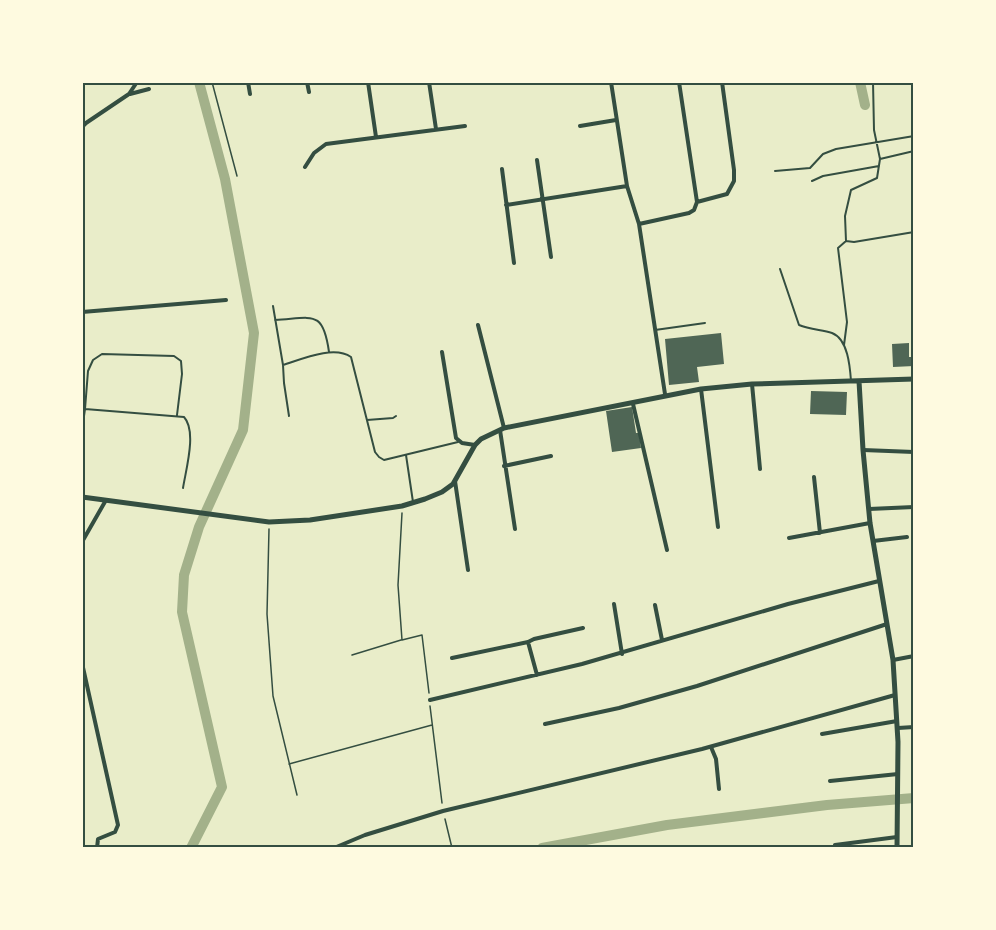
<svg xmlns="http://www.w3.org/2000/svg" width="996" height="930" font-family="Inter,sans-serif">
<rect width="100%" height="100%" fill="#e9edc9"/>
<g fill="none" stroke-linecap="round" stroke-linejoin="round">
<path stroke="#a3b18a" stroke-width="10" d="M860,82L865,105
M191,848L222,787L182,612L184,575L199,527L243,430L254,333L225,179L199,82
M542,848L667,825L827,805L914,798"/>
</g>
<path fill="#4f6655" d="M721,333L724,364L697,367L699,382L669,385L665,339Z
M909,343V357H914V366L893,367L892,344Z
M811,391L847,392L846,415L810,414Z
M632,407L636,433H639L641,448L612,452L606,411Z"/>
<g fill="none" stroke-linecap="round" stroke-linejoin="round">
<path stroke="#344e41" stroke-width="1.5" d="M212,82L237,176
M402,513L398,585L402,640L422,635L429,693
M269,529L267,614L273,696L297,795
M352,655L401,640
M430,706L442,803
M289,764L432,725
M445,819L452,848"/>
<path stroke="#344e41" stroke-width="2" d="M880,159L914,151
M775,171L810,168L823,154L836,149L914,136
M812,181L823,176L879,166
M846,241L845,216L851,190L877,178L880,159L874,130L873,82
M780,269L799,325C809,329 821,330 832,333C848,339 850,367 851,381
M273,306L283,365
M275,320C313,318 323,309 329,352
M655,330L705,323
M844,345L847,322L838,248L846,241L854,242L914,232
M85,409L88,371L93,360L102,354L174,356L181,361L182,374L177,415
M289,416L284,383L283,365C302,359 334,345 351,357L375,452L379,457L384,460L458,442
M367,420L393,418L396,416
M82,430L85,409L184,417C197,431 186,469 183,488
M406,455L413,502"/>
<path stroke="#344e41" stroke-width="4" d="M248,82L250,94
M307,82L309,92
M368,82L376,137
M429,82L436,129
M611,82L627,186L639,224L665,394
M679,82L697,202
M130,94L149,89
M580,126L616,120
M82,127L86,123L129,94L137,82
M537,160L551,257
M305,167L314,153L326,144L465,126
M502,169L514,263
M506,205L627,186
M639,224L689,213L694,210L697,202L727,194L734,181V170L722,82
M82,312L226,300
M478,325L504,428
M442,352L456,438L462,443L475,445
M752,384L760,469
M701,389L718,527
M633,404L667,550
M500,430L515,529
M863,450L914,452
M504,466L551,456
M814,477L820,533
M455,481L468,570
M869,509L914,507
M789,538L870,523
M873,541L907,537
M82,542L106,500
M614,604L622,654
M655,605L662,640
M452,658L528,642
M893,660L914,656
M82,663L118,825L115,832L98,839L97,848
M537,675L528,642L534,639L583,628
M430,700L582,664L788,604L879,581
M545,724L619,708L697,686L887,624
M898,728L914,727
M822,734L897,721
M711,747L716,759L719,789
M830,781L898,774
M835,845L897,837
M334,848L365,835L443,811L702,749L895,695"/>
<path stroke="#344e41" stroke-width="5" d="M859,381L863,450L870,523L893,660L898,742L897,848
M82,497L269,522L310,520L402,506L425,499L442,492L453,484L475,445L481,439L504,428L701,389L752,384L914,379"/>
</g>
<rect width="996" height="930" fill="none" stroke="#fefae0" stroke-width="168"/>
<rect x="84" y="84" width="828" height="762" fill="none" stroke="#344e41" stroke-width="2"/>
</svg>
